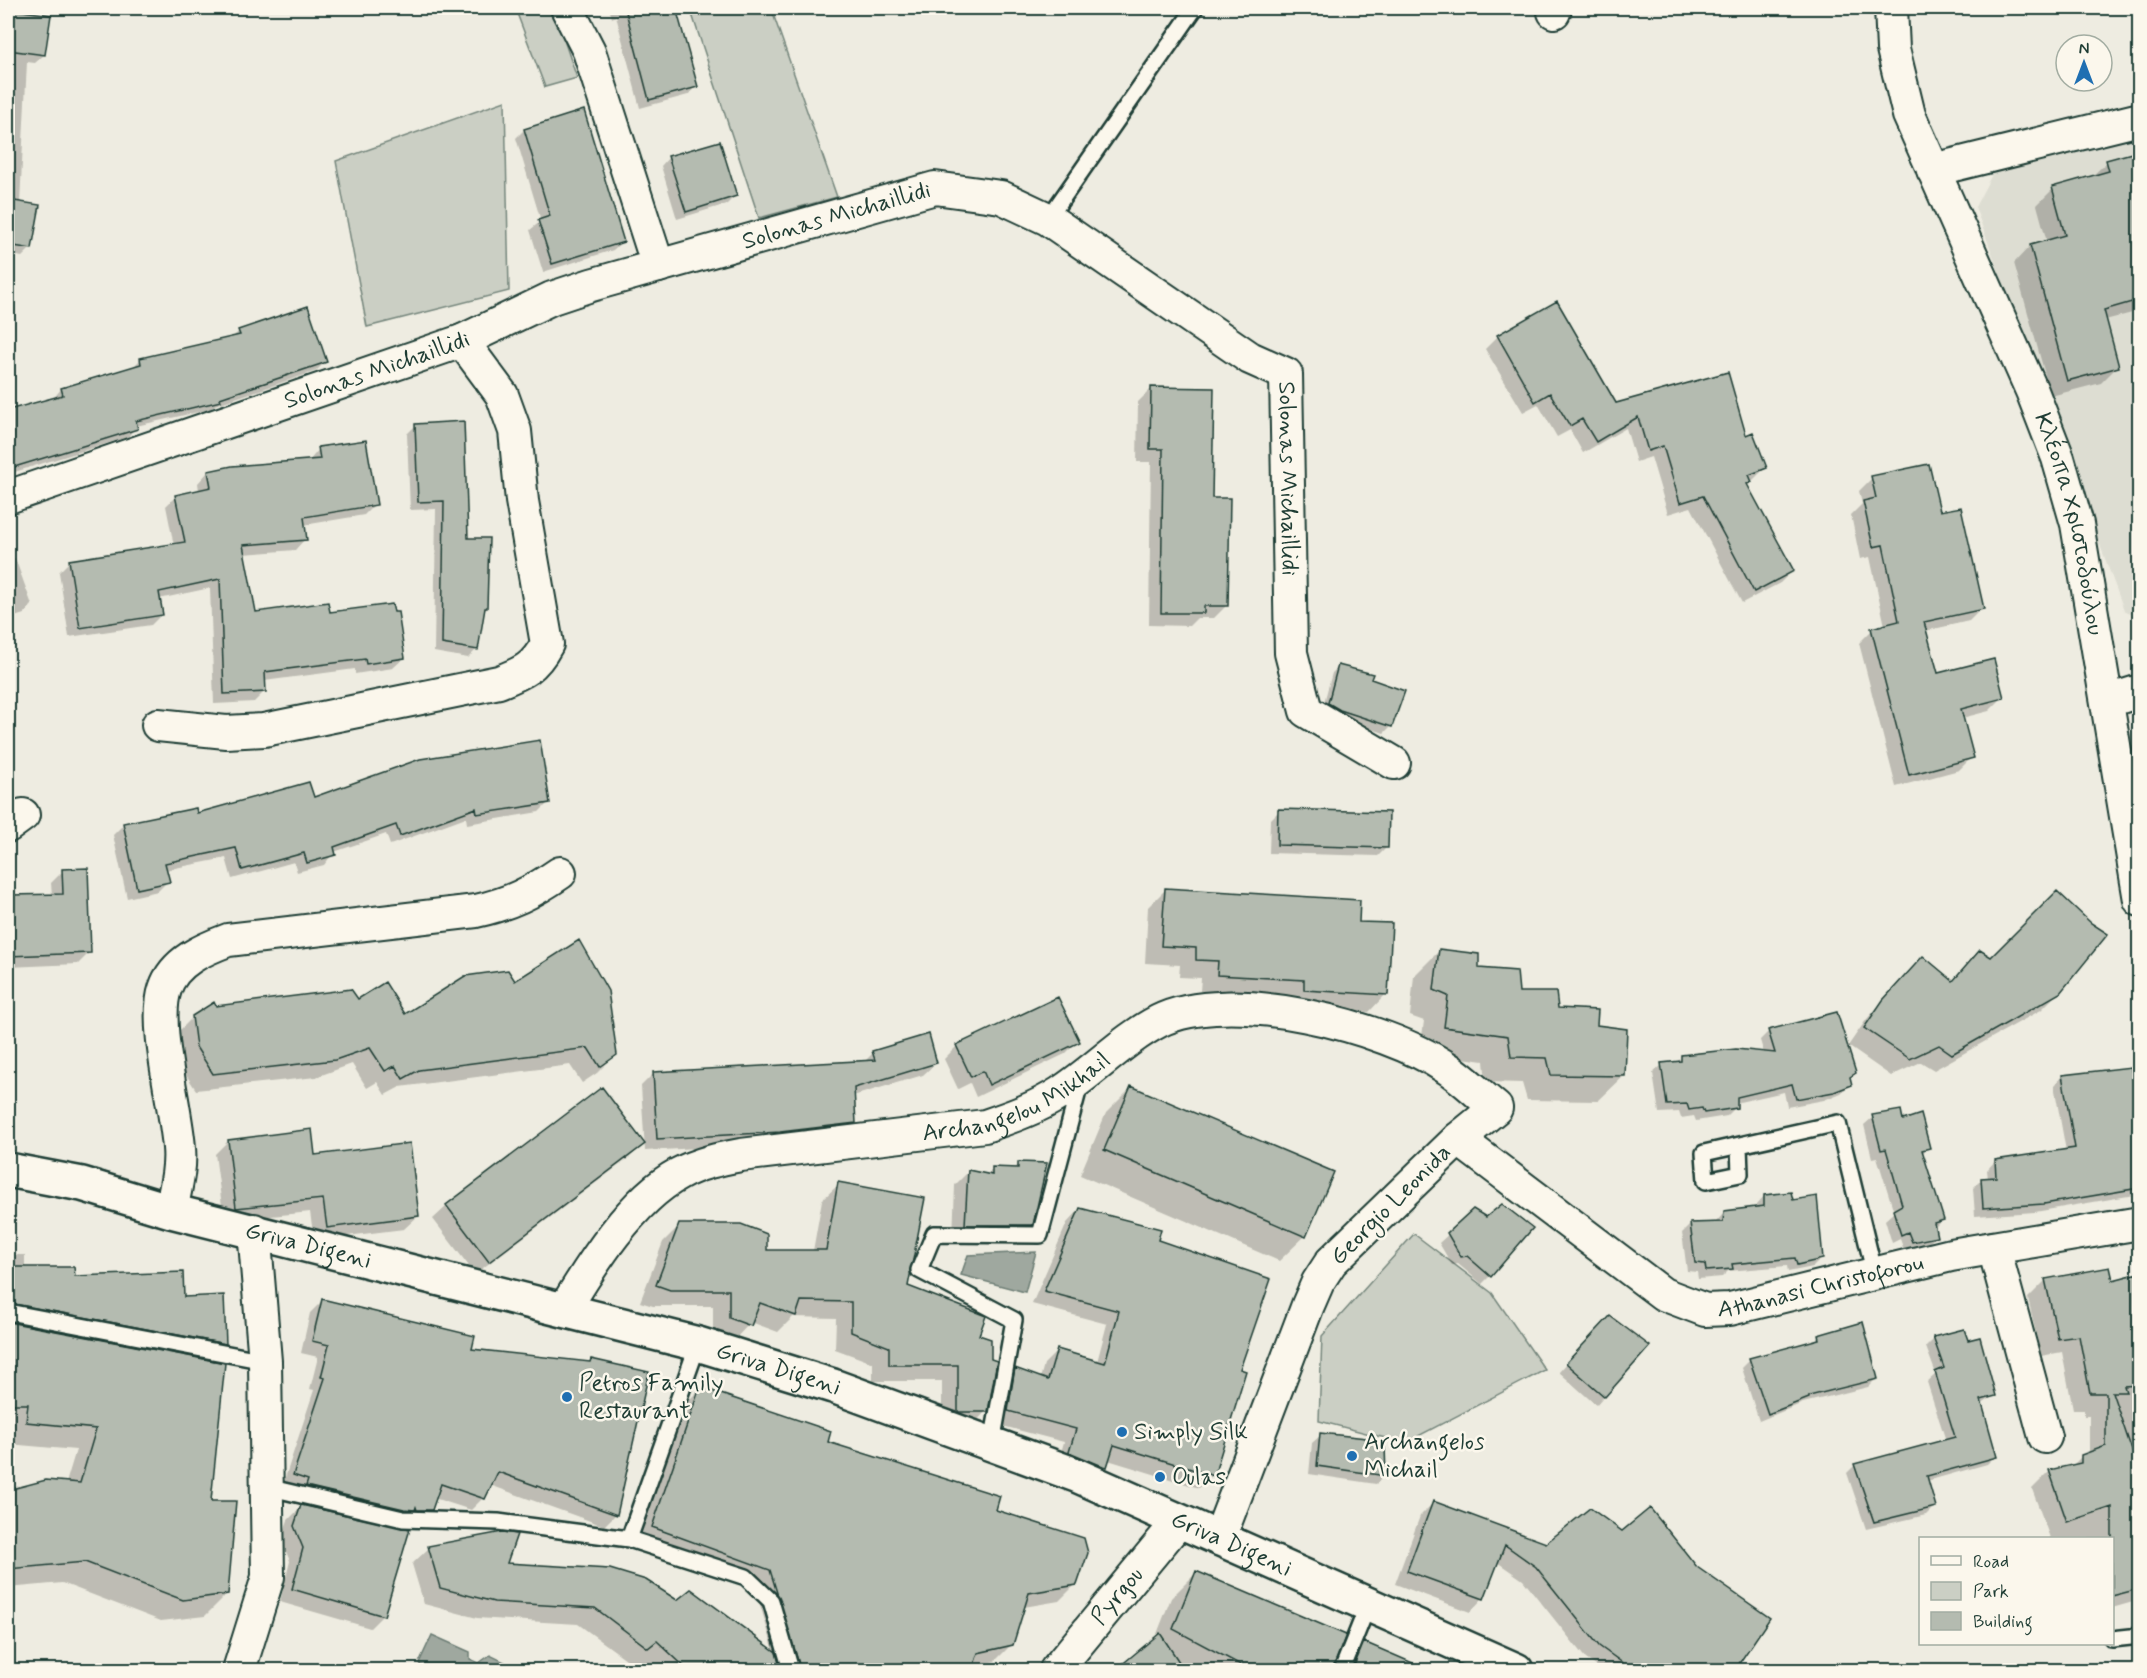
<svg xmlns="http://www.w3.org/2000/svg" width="2147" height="1678" font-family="Mynerve,sans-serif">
<rect width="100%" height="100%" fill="#eeece1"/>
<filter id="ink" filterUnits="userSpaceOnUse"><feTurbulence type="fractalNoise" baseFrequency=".0167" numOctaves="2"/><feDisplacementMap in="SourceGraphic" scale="12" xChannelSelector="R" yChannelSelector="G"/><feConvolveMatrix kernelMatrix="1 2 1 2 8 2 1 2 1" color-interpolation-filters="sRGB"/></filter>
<g filter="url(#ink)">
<path fill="#ddddd2" d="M2139,132V617L2124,610L1975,207L1997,165Z"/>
<path fill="#cbcfc4" stroke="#75867c" stroke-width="1.5" d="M515,8H553L577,78L545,87Z
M690,8H771L837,197L759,218Z
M505,101L509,291L367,327L336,161Z
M1414,1234L1492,1293L1545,1370L1405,1443L1319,1421L1322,1336Z"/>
<path fill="#9fa89f" stroke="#6c7d74" stroke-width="1.5" d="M1036,1252L1025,1292L961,1275L968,1255Z
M432,1635L470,1652V1659L479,1663L490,1655L519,1669L424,1670L419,1663Z"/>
<path fill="#0003" d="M609,8H673L696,86L688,95L640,108L616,16L612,18Z
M8,10L49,16L44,55L35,63L27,62L20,203L31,248L22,257L8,254Z
M524,130L622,242L613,250L543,272L530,230L541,221L516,138Z
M669,157L735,196L727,204L677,219L661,166Z
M2107,162L2140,163V311L2105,320L2118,366L2101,383L2051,396L2014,263L2030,246L2047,242L2037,205L2053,189L2090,178Z
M1556,303L1615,405L1745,437L1765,468L1747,486L1792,571L1780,583L1742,603L1691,507L1668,514L1651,457L1636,462L1626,428L1583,453L1570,430L1557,437L1538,404L1523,412L1485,349L1497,337Z
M239,331L325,362L316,371L215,405L211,409L136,426L128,437L8,474V412L53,399L61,389L132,368L141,359L232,338Z
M1151,389L1211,499L1227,605L1214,618H1197L1189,626L1149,625L1151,462H1137L1138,402Z
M416,425L467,539L486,607L477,649L468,658L434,652L436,509L410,510L407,434Z
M319,449L375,504L364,515L304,525L305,539L295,550L243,554L255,613L328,614L404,658L393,668L355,674V669L264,681V692L254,702L214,704L210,588L159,599L161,615L151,625L69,637L59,572L70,561L174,546L166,506L176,496L199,491L198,483L208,472L309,461Z
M1872,478L1939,513L1982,608L1969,621L1925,631L1937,675L2002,698L1989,711L1962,718L1972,757L1959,770L1896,787L1859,643L1872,630L1885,626L1870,557L1860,559L1851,515L1862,504L1859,491Z
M15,558L32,605L24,614L8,619V561Z
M1338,667L1370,679L1391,726L1384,733L1333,716L1322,710L1332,673Z
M313,799L549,802L539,812L467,824L466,817L390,845L386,834L334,852L324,865L297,872L294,862L232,879L226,858L165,870L168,881L158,891L127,898L113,835L123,825Z
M1279,811L1387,847L1378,856L1269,853L1270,820Z
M63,871L90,952L78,964L8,967V900L10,897L52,895L51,883Z
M1165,890L1357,923L1386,994L1369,1012L1287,1007V997L1200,991L1201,978L1179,977L1180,965L1145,963L1148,907Z
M1439,951L1518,993L1595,1026L1624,1076L1598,1101L1527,1100L1522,1083L1486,1082L1484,1061L1420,1052L1424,1021L1410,1016L1414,976Z
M1980,952L2059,992L2041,1010L1934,1070L1921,1062L1891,1076L1848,1046L1866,1020L1906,976L1952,982Z
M515,983L615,1055L597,1073L582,1083L570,1065L400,1087L385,1095L377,1082L367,1088L352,1064L316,1077L196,1090L179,1064L175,1035L193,1017L215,1008L357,1001L405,1016Z
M1769,1031L1854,1073L1848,1079L1850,1084L1841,1093L1824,1100L1787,1107L1784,1092L1735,1103V1108L1727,1116L1696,1121L1694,1116L1681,1118L1679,1112L1659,1113L1653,1073L1662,1065L1676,1063L1682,1057L1764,1054L1760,1040Z
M1078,1041L1065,1054L976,1097L970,1083L958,1089L944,1059L957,1046Z
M873,1053L936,1063L923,1075L853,1096L855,1123L842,1135L767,1144L645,1151L641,1086L654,1073L864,1062Z
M2062,1076L2140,1129V1194L2035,1212L1975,1216L1973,1188L1981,1180L1988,1179L1987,1170L1995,1161L2066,1151L2054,1085Z
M1131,1088L1305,1236L1279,1261L1080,1175L1106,1113Z
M602,1089L643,1144L630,1157L475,1274L433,1219L447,1206Z
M1873,1117L1902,1122L1928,1147L1922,1154L1942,1220L1934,1228L1936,1236L1927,1245L1904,1250L1900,1239L1892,1243L1885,1220L1894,1212L1877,1157L1872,1158L1864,1125Z
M228,1141L313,1157L418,1216L404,1229L314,1240L310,1212L224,1221L215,1154Z
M1019,1164L1031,1224L1018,1238L953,1237L955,1185L968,1172L986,1175L993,1169L1013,1170Z
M839,1184L906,1287L977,1335L986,1411L970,1428H942V1381H873V1363L835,1349L836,1318L793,1317L778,1332L751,1322L733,1341L713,1334V1306H653L640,1302L663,1242L680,1225L766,1251H813L822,1200Z
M1764,1196L1821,1259L1813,1267L1788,1272L1787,1266L1728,1271L1722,1277L1698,1279L1697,1272L1687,1271L1682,1233L1691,1224L1715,1223L1724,1213L1756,1209V1205Z
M1080,1209L1156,1241L1238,1370L1212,1475L1199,1488L1108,1460L1106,1466L1093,1480L1057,1466L1064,1442L995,1424L1003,1383L1016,1370L1040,1379L1044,1364L1057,1351L1097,1362L1107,1324L1032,1304L1067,1223Z
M1474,1211L1486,1219L1490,1276L1482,1284L1458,1264L1452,1265L1439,1243Z
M8,1255H25V1269L183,1299L224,1343L206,1361L210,1503L227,1594L205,1616L161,1621L62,1583L8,1588V1492L47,1481L66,1483L76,1450L8,1444Z
M2140,1275V1600L2112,1608V1538H2050L2032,1489L2049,1472L2071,1467L2082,1456L2089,1453V1416H2084V1410H2073L2062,1352L2041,1356L2028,1298L2046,1280L2112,1282Z
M322,1301L470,1351L616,1514L604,1526L490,1485L483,1498L471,1510L434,1498L431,1509L418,1522L282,1487L314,1390L310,1389L318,1357L301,1353L310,1313Z
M1601,1326L1647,1346L1596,1405L1559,1372Z
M1819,1336L1876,1379L1868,1387L1803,1403L1759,1421L1742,1368L1750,1360L1812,1343Z
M1934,1339L1995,1395L1981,1405L1995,1456L1987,1464L1927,1481L1934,1507L1926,1515L1866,1529L1847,1473L1855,1465L1946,1441L1927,1382L1936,1374L1926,1347Z
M700,1389L826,1443L994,1511L1076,1584L1059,1601L1024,1607L1012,1644L995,1661L972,1666L970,1670H641L578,1624L477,1618L424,1604L412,1564L429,1548L677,1602L775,1654L754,1585L637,1543L684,1405Z
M1321,1435L1385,1475L1376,1484L1309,1474L1312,1443Z
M1433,1503L1546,1545L1622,1533L1732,1670H1602L1586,1659L1523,1580L1497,1562L1483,1598L1470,1612L1395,1584L1420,1516Z
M301,1507L383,1615L370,1628L280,1602L290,1561L281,1540L288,1520Z
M1196,1573L1332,1670H1117L1155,1639L1171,1598Z
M1364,1644L1430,1670H1338Z"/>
<path fill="#b4bbb0" stroke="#1f3d34" stroke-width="1.5" d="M625,8H676L698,87L649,100Z
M8,9L51,15L45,55L8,50Z
M584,110L624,242L552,264L538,220L550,216L524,129Z
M720,141L737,196L686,212L668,156Z
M2139,151V300L2104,310L2119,367L2067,381L2030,245L2065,235L2052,187L2109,171L2106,160Z
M8,200L40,205L32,249L8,245Z
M1557,301L1616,403L1728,372L1746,435L1753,432L1767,468L1749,475L1752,482L1747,484L1794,571L1754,592L1703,496L1680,503L1663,446L1648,451L1638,417L1596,442L1582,419L1570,426L1550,393L1535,402L1497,335Z
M308,306L327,362L220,398L221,401L136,421L138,429L8,469V410L63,395L61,388L141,364L140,358L240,335L238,330Z
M1151,387L1214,388L1212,498H1230L1228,606H1204V613H1161L1163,449H1150Z
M464,421L468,538H489L487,608H485L478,650L442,644L444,501L418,502L415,424Z
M366,440L377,505L304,517L307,540L243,545L256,612L328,602L330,612L392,604L394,612H398L405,658L366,664L365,659L265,672L266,692L224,694L220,579L159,592L163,615L80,628L69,560L185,542L175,495L211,487L208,471L232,466L320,459L318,447Z
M1929,464L1940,511L1961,507L1984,609L1924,622L1938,673L1994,659L2004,698L1961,709L1974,758L1909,775L1871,628L1899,621L1883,545L1873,547L1863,501L1876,498L1871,476Z
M1338,665L1373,674L1371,679L1405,691L1392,727L1340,710L1328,703Z
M540,740L550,803L477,814L476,808L400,836L396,825L334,847L336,855L307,863L304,853L242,870L236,848L165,863L170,882L137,889L123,823L196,808L197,813L309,782L314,797L420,759Z
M1278,809L1389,812L1388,848L1277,845Z
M88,868L91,953L8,956L10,895L63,894L62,869Z
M1165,888L1360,900L1359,922L1392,923L1388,995L1304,990V980L1217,975L1218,961L1196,960V948L1161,946Z
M2057,891L2091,923L2108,934L2060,993L1952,1054L1939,1045L1910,1059L1864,1028L1883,1000L1923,956L1953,981L1980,950L1991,957Z
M579,940L608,991L617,1055L600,1067L588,1048L419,1070L403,1079L395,1066L385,1071L370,1048L335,1060L213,1074L196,1047L192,1016L214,1002L216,1006L351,989L358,999L385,982L405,1014L465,976L508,970L515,981Z
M1439,949L1479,954V968L1517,971L1519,992H1556L1558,1008L1598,1010L1597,1025L1627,1029L1625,1076L1551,1075L1547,1058L1511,1057L1508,1036L1444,1027L1448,996L1434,990Z
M1058,997L1080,1042L989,1085L983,1071L971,1077L956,1045Z
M1837,1012L1856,1073L1850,1077L1852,1085L1834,1092L1796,1099L1792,1084L1737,1097V1108L1704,1113L1702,1108L1689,1110L1687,1104L1667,1105L1661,1063L1681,1061V1055L1736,1049L1775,1053L1768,1030Z
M929,1034L937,1063L854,1088L856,1123L780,1132L657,1139L653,1072L875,1060L872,1051Z
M2131,1067L2139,1132V1188L2044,1204L1983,1208L1981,1178L1996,1177L1995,1160L2075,1148L2062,1075Z
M1131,1086L1334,1172L1306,1237L1104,1150Z
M602,1087L645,1144L489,1262L446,1205Z
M1901,1110L1903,1120L1921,1114L1930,1148L1922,1150L1944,1220L1934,1223L1937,1237L1912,1242L1908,1232L1901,1235L1893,1210L1902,1205L1886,1149L1881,1150L1872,1115Z
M312,1129L315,1155L410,1143L419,1216L327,1228L323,1199L236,1208L228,1140Z
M1018,1162L1047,1163L1033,1225H965L968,1170L992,1175V1167L1018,1168Z
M838,1182L925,1198L908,1286L986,1316L979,1335L991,1339V1359L997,1361L988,1412H958V1365H889V1347L851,1332V1302L801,1301L796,1316L760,1303L751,1326L729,1318V1290H670L656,1285L679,1224H741L767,1234V1250H826Z
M1791,1192L1793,1200L1817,1196L1823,1259L1797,1265L1795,1258L1732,1264L1733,1269L1706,1271L1705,1264L1695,1263L1690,1223L1723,1222L1724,1211L1764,1206V1195Z
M1502,1204L1533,1228L1491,1277L1467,1256L1461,1257L1447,1233L1473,1209L1486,1217Z
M1080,1208L1161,1229L1158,1240L1271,1279L1240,1369L1246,1371L1214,1476L1114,1445L1107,1467L1100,1465L1069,1452L1076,1429L1008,1411L1015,1368L1048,1380L1057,1349L1105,1363L1119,1311L1044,1291Z
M8,1267H74L75,1276L183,1272L184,1297L224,1295L226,1344L8,1303Z
M2110,1267L2113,1280L2139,1273V1385L2124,1386L2126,1392H2112L2139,1471V1589L2112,1596V1507L2067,1522L2049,1470L2081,1463V1455L2106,1446V1393H2090L2079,1336L2058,1339L2045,1279Z
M322,1299L475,1336L472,1349L590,1362L591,1359L649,1372L617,1515L498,1472L485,1499L441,1484L432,1510H417L416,1507L415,1510L404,1509L306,1486L308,1480L293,1475L325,1378L321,1377L329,1345L312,1341Z
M1610,1316L1650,1346L1605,1397L1566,1363Z
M8,1322L225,1363L211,1501H236L228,1594L183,1600L85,1562L8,1569V1490L46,1480L80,1483L96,1429L26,1422L28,1404H8Z
M1863,1322L1878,1379L1809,1396V1398L1768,1414L1749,1358L1819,1339L1818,1335Z
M1964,1329L1968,1340L1980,1337L1996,1396L1981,1400L1997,1457L1927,1476L1936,1507L1874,1522L1854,1464L1955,1437L1935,1372L1944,1368L1933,1337Z
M700,1387L831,1431L828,1442L1000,1496L996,1510L1084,1538L1088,1553L1077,1585L1029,1593L1013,1645L978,1653L972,1671H801L770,1570L652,1527Z
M1320,1433L1376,1439L1377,1445L1385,1446L1386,1476L1317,1466Z
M1433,1501L1546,1543L1590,1508L1622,1531L1650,1508L1697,1567L1770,1618L1734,1671H1634L1599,1646L1536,1567L1505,1545L1484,1599L1407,1571Z
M301,1505L410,1529L384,1616L292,1589L303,1548L294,1526Z
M502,1532L517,1534L507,1563L610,1569L646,1580L677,1600L691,1589L776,1652L781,1671H689L657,1641L648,1648L595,1608L494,1602L440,1588L428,1546Z
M1196,1571L1346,1635L1332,1671H1252L1173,1629Z
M1160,1633L1185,1671H1114Z
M1364,1642L1429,1670V1671H1352Z"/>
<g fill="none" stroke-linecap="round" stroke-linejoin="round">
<g stroke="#1f3d34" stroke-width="20">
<path id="service" d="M1048,219L1195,8
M1739,1146L1740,1174L1706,1181L1704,1153L1838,1123L1875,1275
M8,1312L265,1361
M992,1443L1014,1320L919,1270L934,1234L1040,1235L1080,1084
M267,1487L403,1519L498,1522L629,1539L746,1577L771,1601L791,1670
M629,1539L698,1344
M2112,1639L2140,1636
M1342,1670L1368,1605"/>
</g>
<g stroke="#1f3d34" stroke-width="36">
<g id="minor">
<path d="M567,8L589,51L658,266"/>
<path id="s1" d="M1891,8L1893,49L1909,115L2032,391L2058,458L2077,524L2140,900"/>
<path d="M1554,12L1555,8"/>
<path d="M1933,170L2140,119"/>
<path id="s2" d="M8,497L462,341L552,298L591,285L935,188L1001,197L1048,219L1250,358L1286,374L1291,653L1306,711L1394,763"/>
<path d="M2108,701L2140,691"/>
<path d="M158,725L226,732L264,730L499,682C524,672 534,668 547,644L522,501L515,431L502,395L462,341"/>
<path d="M8,826L23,815"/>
<path id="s3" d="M1458,1139L1663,1294L1705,1310L1730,1309L1951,1255L2140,1223"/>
<path d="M171,1211C175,1190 181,1169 179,1148C176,1106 153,1025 165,989C174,961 204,949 228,940L476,911C511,903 531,893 560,873"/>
<path d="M1994,1248L2045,1437"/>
<path id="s4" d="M564,1310C591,1265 632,1199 679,1174C699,1163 720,1159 741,1155L985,1126C1011,1117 1037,1108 1060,1093C1094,1071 1124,1039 1159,1021C1228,986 1385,1026 1447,1068C1464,1079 1480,1095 1496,1108L1458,1139L1331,1262L1318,1282L1308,1305L1219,1539"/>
<path d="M239,1670L268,1577L265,1361L254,1230"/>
<path id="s5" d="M1056,1670L1179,1521"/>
</g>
</g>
<g stroke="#1f3d34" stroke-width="38">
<g id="secondary">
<path id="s6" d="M8,1170L82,1184L171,1211L698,1344L833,1386L1076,1475L1516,1670"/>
</g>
</g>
<use href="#service" stroke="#fbf7ec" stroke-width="15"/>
<use href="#minor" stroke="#fbf7ec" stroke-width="32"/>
<use href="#secondary" stroke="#fbf7ec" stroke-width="33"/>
</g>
</g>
<g fill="#1f6fb2" stroke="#fbf7ec" stroke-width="2">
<circle cx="567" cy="1397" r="6"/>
<circle cx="1122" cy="1432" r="6"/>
<circle cx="1352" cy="1456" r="6"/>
<circle cx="1160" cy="1477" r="6"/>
</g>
<g text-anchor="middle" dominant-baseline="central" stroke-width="5" stroke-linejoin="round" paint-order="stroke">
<g font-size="24" fill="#1f3d34" stroke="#fbf7ec">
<text stroke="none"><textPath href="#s2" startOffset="876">Solonas Michaillidi</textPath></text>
<text stroke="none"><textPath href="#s2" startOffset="390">Solonas Michaillidi</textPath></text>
<text stroke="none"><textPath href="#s2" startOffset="1486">Solonas Michaillidi</textPath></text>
<text stroke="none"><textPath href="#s1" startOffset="550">Κλέοπα Χριστοδούλου</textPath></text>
<text stroke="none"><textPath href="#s4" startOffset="530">Archangelou Mikhail</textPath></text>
<text transform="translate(1391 1205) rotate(-45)">Georgio Leonida</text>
<text stroke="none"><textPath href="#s6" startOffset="310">Griva Digeni</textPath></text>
<text stroke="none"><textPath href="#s3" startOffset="420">Athanasi Christoforou</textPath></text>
<text stroke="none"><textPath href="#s6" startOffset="796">Griva Digeni</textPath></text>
<text stroke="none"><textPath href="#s6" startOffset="1282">Griva Digeni</textPath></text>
<text stroke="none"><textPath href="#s5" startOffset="96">Pyrgou</textPath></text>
</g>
<g font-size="24" fill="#1f3d34" stroke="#fbf7ec" text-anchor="start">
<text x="579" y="1383">Petros Family<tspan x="579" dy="28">Restaurant</tspan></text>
<text x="1134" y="1432">Simply Silk</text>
<text x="1364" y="1442">Archangelos<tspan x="1364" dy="28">Michail</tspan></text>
<text x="1172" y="1477">Oulas</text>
</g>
</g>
<rect width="2147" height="1678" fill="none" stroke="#fbf7ec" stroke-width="30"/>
<rect x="15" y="15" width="2117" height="1648" fill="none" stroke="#1f3d34" stroke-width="2" filter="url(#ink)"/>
<rect x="1919" y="1537" width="195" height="108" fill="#fbf7ec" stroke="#a3ada2" stroke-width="1.5"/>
<rect x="1931" y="1556" width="30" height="9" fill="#fbf7ec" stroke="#a3ada2" stroke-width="1.5"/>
<text x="1973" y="1567" font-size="18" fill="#1f3d34">Road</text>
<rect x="1931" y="1582" width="30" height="18" fill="#cbcfc4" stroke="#a3ada2" stroke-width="1.5"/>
<text x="1973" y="1597" font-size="18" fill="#1f3d34">Park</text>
<rect x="1931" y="1612" width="30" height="18" fill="#b4bbb0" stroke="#a3ada2" stroke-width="1.5"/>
<text x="1973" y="1627" font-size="18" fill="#1f3d34">Building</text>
<g transform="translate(2084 63)"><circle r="28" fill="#fbf7ec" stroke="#a3ada2" stroke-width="1.5"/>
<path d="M0-4.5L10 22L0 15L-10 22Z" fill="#1f6fb2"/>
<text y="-9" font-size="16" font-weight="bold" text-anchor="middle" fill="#1f3d34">N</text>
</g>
</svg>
